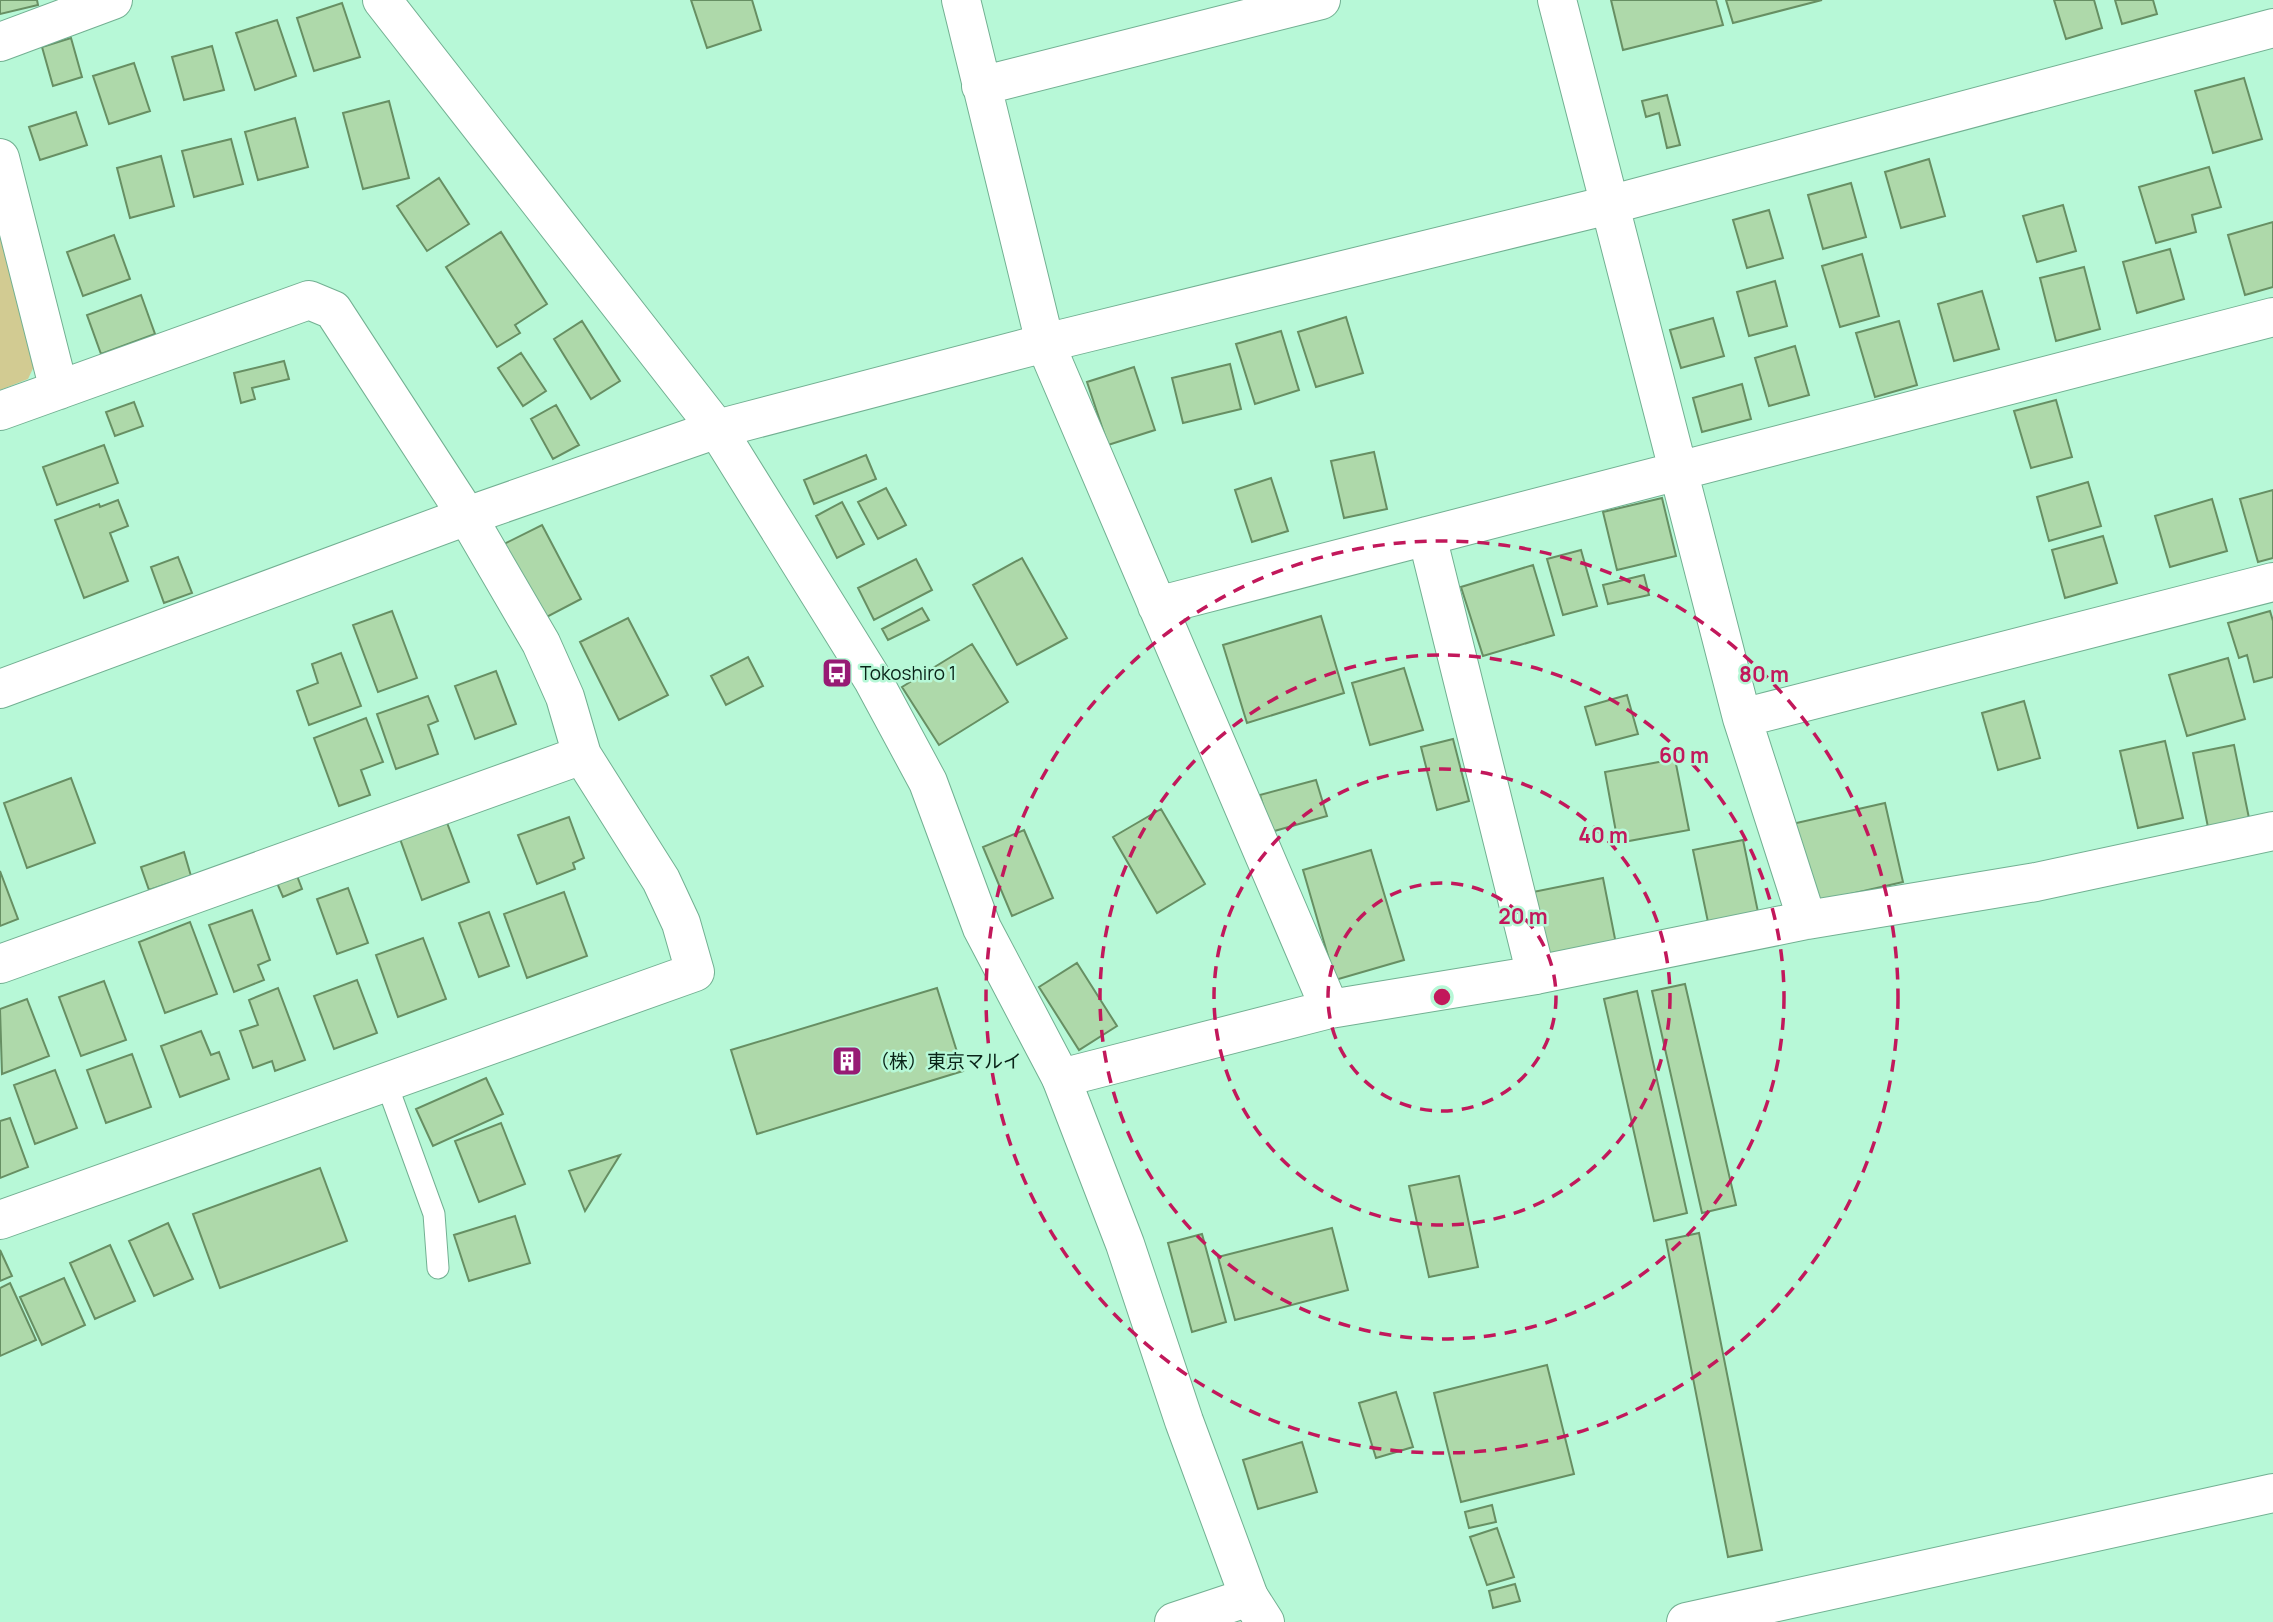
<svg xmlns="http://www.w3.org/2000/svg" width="2273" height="1622" font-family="Manrope,'Noto Sans JP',sans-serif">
<rect width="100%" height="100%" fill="#b7f8d7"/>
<path fill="#d2cb92" d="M0,232L36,362L28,379L0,390Z"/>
<path fill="#aed9aa" stroke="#678f63" stroke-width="2" d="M0,0H37L38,5L0,14Z
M691,0H752L761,30L707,48Z
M1611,0H1716L1723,25L1623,50Z
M1726,0H1822L1733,23Z
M2054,0H2094L2102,28L2066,39Z
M2115,0H2153L2157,14L2122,24Z
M342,3L360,57L314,71L297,18Z
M277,20L296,76L255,90L236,33Z
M71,38L82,77L53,86L42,47Z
M212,46L224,90L184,100L172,57Z
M134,63L150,111L109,124L93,76Z
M2244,78L2262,139L2213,153L2195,91Z
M1667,95L1680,145L1667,148L1659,113L1646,117L1642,101Z
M389,101L409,178L363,189L343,113Z
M76,112L87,145L40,160L29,127Z
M295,118L308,167L258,180L245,132Z
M231,139L243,184L194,197L182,151Z
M161,156L174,206L130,218L117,168Z
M1929,159L1945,216L1901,228L1885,172Z
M2209,167L2221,207L2192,215L2196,232L2156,243L2139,187Z
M439,178L469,224L427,251L397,206Z
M1851,183L1866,237L1823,249L1808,195Z
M2063,205L2076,251L2037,262L2023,216Z
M1769,210L1783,258L1747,268L1733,220Z
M2273,222V287L2245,295L2228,235Z
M501,232L547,304L515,325L520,333L497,347L446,267Z
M114,235L130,279L83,296L67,252Z
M2170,249L2184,299L2137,313L2123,262Z
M1862,254L1879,316L1840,327L1822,266Z
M2084,267L2100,329L2056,341L2040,278Z
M1775,281L1787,326L1749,336L1737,292Z
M1982,291L1999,349L1954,361L1938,304Z
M141,295L155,334L101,354L87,315Z
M1346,317L1363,373L1316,387L1298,332Z
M1713,318L1724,356L1681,368L1670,330Z
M582,321L620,381L591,399L554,339Z
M1899,321L1917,385L1875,397L1856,333Z
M1281,331L1299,390L1255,404L1236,344Z
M1795,346L1809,395L1769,406L1755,358Z
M521,353L546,391L523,406L498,368Z
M284,361L289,379L252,388L255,399L241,403L234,373Z
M1230,364L1241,409L1183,423L1172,378Z
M1134,367L1155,430L1108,445L1087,382Z
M1742,384L1751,419L1702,432L1693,398Z
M2056,400L2072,457L2031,468L2014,411Z
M134,402L143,426L115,436L106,412Z
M556,405L579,445L553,459L531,419Z
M104,445L118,483L57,505L43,467Z
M1374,452L1387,509L1344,518L1331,461Z
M866,455L876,479L814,504L804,480Z
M1271,478L1288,531L1252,542L1235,490Z
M2088,482L2101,526L2049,541L2037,497Z
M886,488L906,525L878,539L858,502Z
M2273,490V558L2258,562L2240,499Z
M1662,498L1676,556L1617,570L1603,512Z
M2212,499L2227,551L2170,567L2155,516Z
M118,500L128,526L110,533L128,581L84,598L55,520L99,504L100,507Z
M842,502L864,544L837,558L816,516Z
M542,525L581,599L541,620L502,545Z
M2103,536L2117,583L2065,598L2052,550Z
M1581,550L1597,606L1563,615L1547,559Z
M178,557L192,593L164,603L151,567Z
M1022,558L1067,638L1017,665L973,585Z
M916,559L932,590L874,620L858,588Z
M1533,565L1554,635L1483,656L1461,587Z
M1644,575L1649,595L1608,604L1603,585Z
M922,608L929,620L888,640L882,629Z
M392,611L417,678L378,692L353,625Z
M2270,611L2273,621V677L2254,682L2247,655L2239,658L2228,623Z
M1321,616L1344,693L1247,723L1223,645Z
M628,618L668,695L619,720L580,642Z
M972,644L1008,702L939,745L902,687Z
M341,653L361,706L309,725L297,691L318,683L312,664Z
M748,657L763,686L726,705L711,676Z
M2228,658L2245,719L2187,736L2169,675Z
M1404,668L1423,730L1370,745L1352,683Z
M496,671L516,724L475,739L455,686Z
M1627,695L1638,734L1596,745L1585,707Z
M428,696L438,721L428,725L438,754L396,769L377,714Z
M2024,701L2040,758L1998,770L1982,713Z
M366,718L383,762L361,770L370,795L339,806L314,738Z
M1453,739L1469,801L1437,810L1421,747Z
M2165,741L2183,818L2138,828L2120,751Z
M2234,745L2250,823L2209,832L2193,753Z
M1675,759L1689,830L1618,843L1605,772Z
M71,778L95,843L27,868L4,803Z
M1316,780L1327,816L1271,832L1260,795Z
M1885,803L1903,882L1811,903L1792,824Z
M1161,809L1205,884L1157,913L1113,837Z
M569,817L584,858L573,863L575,869L537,884L518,835Z
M446,820L469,882L422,900L399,836Z
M1024,830L1053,898L1012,916L983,847Z
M1743,840L1758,912L1708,922L1693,850Z
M1371,850L1404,960L1335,980L1303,870Z
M184,852L191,876L149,890L141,867Z
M294,868L302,889L283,897L274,876Z
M0,871L18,919L0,926Z
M1603,878L1617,949L1547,962L1533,892Z
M348,888L368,943L337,954L317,899Z
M564,892L587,956L527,978L504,914Z
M252,910L270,960L258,965L264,980L234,992L209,925Z
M489,912L509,966L479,977L459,923Z
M190,922L217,994L165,1013L139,942Z
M423,938L446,999L398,1017L376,955Z
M1077,963L1117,1026L1079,1050L1039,987Z
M357,980L377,1033L334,1049L314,996Z
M104,981L126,1040L81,1056L59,997Z
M1685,984L1736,1205L1702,1213L1652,991Z
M278,988L305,1060L275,1071L272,1061L253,1068L240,1031L258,1025L249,1000Z
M937,988L963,1071L757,1134L731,1050Z
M1637,991L1687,1213L1654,1221L1604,999Z
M27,999L49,1056L2,1074L0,1009Z
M201,1031L211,1055L219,1052L229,1079L180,1097L161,1046Z
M132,1054L151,1107L106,1123L87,1070Z
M55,1070L77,1128L35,1144L14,1085Z
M486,1078L503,1114L433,1146L416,1109Z
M10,1118L28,1167L0,1178V1121Z
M501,1123L525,1184L479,1202L455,1141Z
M620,1155L585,1211L569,1171Z
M320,1168L347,1241L220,1288L193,1214Z
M1459,1176L1478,1267L1429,1277L1409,1186Z
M515,1216L530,1263L469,1281L454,1235Z
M168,1223L193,1279L154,1296L129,1241Z
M1332,1228L1348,1290L1235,1320L1218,1257Z
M1699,1233L1762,1550L1728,1557L1666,1240Z
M1202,1234L1226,1322L1192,1332L1168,1243Z
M110,1245L135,1301L95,1319L70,1263Z
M0,1250L12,1276L0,1281Z
M64,1278L85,1325L42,1345L20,1297Z
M10,1283L36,1340L0,1356V1288Z
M1547,1365L1574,1474L1461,1502L1434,1393Z
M1396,1392L1413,1447L1376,1458L1359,1403Z
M1302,1442L1317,1492L1258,1509L1243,1460Z
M1492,1505L1496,1522L1469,1528L1465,1512Z
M1497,1528L1514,1577L1487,1585L1470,1537Z
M1515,1584L1520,1601L1493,1608L1489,1591Z"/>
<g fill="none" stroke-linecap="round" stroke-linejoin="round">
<g stroke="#72b092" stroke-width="23">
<path id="service" d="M386,1082L434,1214L438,1268"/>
</g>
<g stroke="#72b092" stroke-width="40">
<path id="minor" d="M961,0L1045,343L1330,1009
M1557,0L1742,718L1807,920
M0,42L113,0
M981,86L1321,0
M0,158L59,390
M0,411L309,300L333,310L467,516L541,643L565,697L582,755L661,880L681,923L695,972L0,1220
M1427,536L1536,975
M1157,606L2273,317
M0,689L467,516L717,429L1045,343L1609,205L2273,28
M1742,718L2273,582
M0,964L582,755
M1061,1078L1330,1009L1536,975L1807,920L2036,882L2273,831
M1174,1622L1249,1597
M1686,1622L2273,1493"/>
</g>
<g stroke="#72b092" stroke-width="40">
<path id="tertiary" d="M382,0L717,429L873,680L928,782L982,928L1061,1078L1125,1244L1184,1421L1249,1597L1265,1622"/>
</g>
<use href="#service" stroke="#fff" stroke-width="21"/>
<use href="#minor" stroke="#fff" stroke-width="38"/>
<use href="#tertiary" stroke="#fff" stroke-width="38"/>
</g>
<g fill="none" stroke="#c2185b" stroke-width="3.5" stroke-dasharray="12 9">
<circle cx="1442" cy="997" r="114"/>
<circle cx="1442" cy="997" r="228"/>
<circle cx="1442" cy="997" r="342"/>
<circle cx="1442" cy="997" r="456"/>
</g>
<defs>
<g id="bus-square" transform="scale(1.575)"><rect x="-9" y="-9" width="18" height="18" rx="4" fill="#971b74" stroke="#b7f8d7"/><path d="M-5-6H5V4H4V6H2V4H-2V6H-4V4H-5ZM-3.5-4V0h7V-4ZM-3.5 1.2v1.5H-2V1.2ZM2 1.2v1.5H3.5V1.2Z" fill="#fff"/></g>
<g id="building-square" transform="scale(1.575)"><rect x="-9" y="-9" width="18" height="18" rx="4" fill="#971b74" stroke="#b7f8d7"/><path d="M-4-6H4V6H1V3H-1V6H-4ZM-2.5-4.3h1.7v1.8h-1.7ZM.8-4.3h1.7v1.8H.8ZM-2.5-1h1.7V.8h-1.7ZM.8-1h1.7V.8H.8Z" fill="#fff"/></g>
</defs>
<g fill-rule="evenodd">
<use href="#bus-square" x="837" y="673"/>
<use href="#building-square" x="847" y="1061"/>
</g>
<g text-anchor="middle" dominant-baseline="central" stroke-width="5" stroke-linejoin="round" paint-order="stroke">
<g font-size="19" fill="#092318" stroke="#b7f8d7" text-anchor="start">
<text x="860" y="673">Tokoshiro 1</text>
<text x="870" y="1061">（株）東京マルイ</text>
</g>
</g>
<circle cx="1442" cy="997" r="10" fill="#c2185b" stroke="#b7f8d7" stroke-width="3.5"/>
<g font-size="21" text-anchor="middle" font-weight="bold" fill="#c2185b" stroke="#b7f8d7" stroke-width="5" stroke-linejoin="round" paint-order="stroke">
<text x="1764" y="682">80 m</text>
<text x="1684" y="763">60 m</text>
<text x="1603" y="843">40 m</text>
<text x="1523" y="924">20 m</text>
</g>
</svg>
